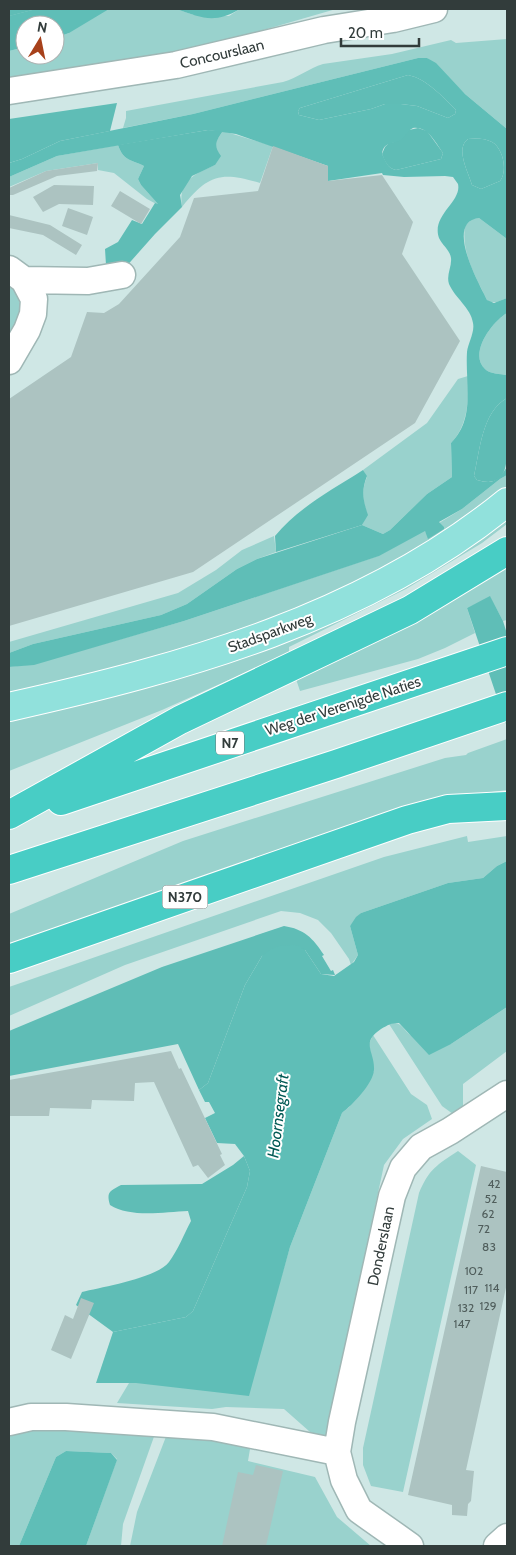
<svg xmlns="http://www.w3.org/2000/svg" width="516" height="1555" font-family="Cabin,sans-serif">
<rect width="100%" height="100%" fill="#cfe7e5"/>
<path fill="#99d2cd" d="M9,9H176L194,15L229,16L240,9H336L243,36V35L171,53L9,78V51L25,47V55H55V38L69,33L55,25H25L9,44Z
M507,39V129L465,94L427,58H418L193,114L123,128L126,118V111L283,82C298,78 309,68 323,64L392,54L451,40L456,43Z
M223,131L273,146L260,183C220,171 208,175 182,207C178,181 194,174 215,165L216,141Z
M118,145C124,162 131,159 144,166L138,179L141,185L160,206L147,199L114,173L98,170V163L46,171L9,187V177L57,156Z
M479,218L507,239V298L497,302H490L487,300C476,277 461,253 465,226L472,219Z
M9,284C27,297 20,321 9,336Z
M507,313V375C500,374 490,374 485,369C468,353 493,321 507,313Z
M468,376C469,399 468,426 451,443L452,477L427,494L390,530L383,534L362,525L367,514C363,500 361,491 367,477L363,470L427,423L458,379Z
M507,475V494L480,518L273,625L9,698V667L34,664L184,621L378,556L425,530L426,533L439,523L462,509L500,479Z
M507,518V524L482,543L406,589L289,647V653L162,710L9,771V716L460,552L495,529Z
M274,536L276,552L257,559L237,569L187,604L161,615L33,644L9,653V642L178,593L216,570L242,550Z
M507,564V620L503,621L490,597L467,608L475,633L445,648L418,659L300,691L295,676Z
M507,739V790L460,796L9,948V914L183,841L445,758L466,755L468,753Z
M467,836L468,842L507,836V861L497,866L483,878L448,883L361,913L350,926L358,955L351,965L349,959L331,933L318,920L300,913L281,911L125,965L9,1016V987L384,857Z
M507,1007V1051L463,1084V1108L453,1114L442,1106L389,1024C401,1019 403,1031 412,1036C421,1041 440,1042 451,1044Z
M373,1035L411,1094L427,1105L432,1119L403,1139L384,1165L326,1435L318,1439L284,1409L226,1407L212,1409L117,1403L129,1383H136L273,1305L290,1247L342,1113L349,1107L374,1071L369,1044Z
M458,1151L476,1165L403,1492L371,1486L363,1465V1448L419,1193C429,1169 437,1165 458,1151Z
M20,1427L156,1431L123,1524L121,1546H86L117,1459L111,1453L66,1451L56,1457L19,1546H9V1432Z
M167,1434L251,1443L248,1461L315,1477L337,1517L371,1546H130L137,1512Z"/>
<path fill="#5fbdb6" d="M9,9H36L9,16Z
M408,75C427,79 443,97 456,110L455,114L448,118L417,106L401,104H385L371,109L319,120L299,115L298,111L300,108Z
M117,103L110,131L60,141L22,159L9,163V119Z
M418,128L427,131L443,153L441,159L396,170C387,168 385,161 382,154L385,147L389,143L394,142L409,130Z
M208,130L223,131C216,141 213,145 221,156L215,165L192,176L180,195L182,207L155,234L124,269L106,265L105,249L118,242L132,220L142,224L155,203L158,204L141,185L138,179L144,166C131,159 124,162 118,145Z
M468,139C475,138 485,138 492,142C503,148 508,171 500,181L481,189L472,185C468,171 455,149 468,139Z
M507,398C507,411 507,424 507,437C507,459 510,490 477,480L474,476C480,450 482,412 507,398Z
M363,470L367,476C361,491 363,500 368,515L362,525L276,552L275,536C299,507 332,490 363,470Z
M284,926C304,929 313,938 324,955L322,956L331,971L333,970L335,975L321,974L305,950L262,956L245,985L208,1083L199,1090L178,1044L9,1076V1031L162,967Z
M244,1156L250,1171L247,1187L193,1311L186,1317L113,1332L76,1305L82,1292C102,1287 157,1278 169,1262C178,1250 184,1234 191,1221L188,1211C164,1212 130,1218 110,1205C106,1192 110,1191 121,1185L202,1184L233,1165Z"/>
<path fill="#5fbeb7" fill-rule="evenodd" d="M36,9H109L69,33L55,38V25H25V47L9,51V16Z
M176,9H240C215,24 202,18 176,9Z
M418,58H427L436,63L465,94L507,129V239L479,218C444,222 479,283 487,300L494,303L507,298V313C493,321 468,353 485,369C490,374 500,374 507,375V398C482,412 480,450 474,476L477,480C494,485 498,480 507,467V475L500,479L462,509L439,522L444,527V529L428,539L425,531L379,556L184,621L34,665L9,667V653L33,644L161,615L187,604L237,569L257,559L362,525L383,534L390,530L427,494L452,477L451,443C476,418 465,383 467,352C468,343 475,332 473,323C471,308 455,298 449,284C446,275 452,267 451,258C450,250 442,245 439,238C431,215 462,202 458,184L453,177L445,176L404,177L383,175L382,173L328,181V166L236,134L208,130L57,156L9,177V163L22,159L60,141L193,114ZM408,75C427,79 443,97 456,110L455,114L448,118L417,106L401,104H385L371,109L319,120L299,115L298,111L300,108ZM413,128C428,126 435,142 443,153L441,159L396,170C387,168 386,161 382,154C384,141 392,145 401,140C406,136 407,131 413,128ZM468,139C475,138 485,138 492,142C503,148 508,171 500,181L481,189L472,185C468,171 455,149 468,139Z
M490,596L503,621L507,634V727L467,608Z
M507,861V1007L451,1044L429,1055L399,1023C391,1023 388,1025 381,1029C360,1043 375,1051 374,1070C373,1084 352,1105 342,1113L290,1247L249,1396L136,1383H96L113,1332L186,1317L193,1311L247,1187L250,1171L244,1156L235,1144L217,1143L205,1118L215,1113L209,1102H205L199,1090L208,1083L245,985L262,956L270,950L280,946L297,945L305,950L321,974L334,976L354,962L358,955L350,926L356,917L361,913L448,883L483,878L497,866Z
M66,1451L111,1453L117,1460L86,1546H19L56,1457Z"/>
<path fill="#acc3c1" d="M273,146L328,166V181L382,175L413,222L402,254L460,341L415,423L193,572L9,626V399L71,357L87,312L104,313L119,304L180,237L194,198L258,191Z
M98,163L97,171L57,176L13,195H9V188L46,171Z
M54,185L94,186L93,205L59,204L43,212L33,197Z
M120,191L150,209L141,224L111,206Z
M68,208L93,217L87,235L62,226Z
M9,215L50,225L82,245L76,255L43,235L9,228Z
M171,1051L179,1069L181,1068L222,1154L220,1155L225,1165L208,1178L198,1165L193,1167L154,1082L135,1083L134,1101L92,1100L91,1109L50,1108L49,1116H9V1080Z
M481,1166L507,1172V1283L466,1470L474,1471L471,1501L468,1504L467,1516L452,1515V1505L408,1495Z
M81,1298L94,1303L71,1359L51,1350L65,1315L73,1319Z
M256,1465L283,1471L266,1546H222L238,1472L253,1475Z"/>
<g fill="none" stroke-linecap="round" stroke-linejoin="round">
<g stroke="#9fb7b5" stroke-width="29">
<path id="minor" d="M9,91L176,65L324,30L393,19L434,9
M9,269L24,280L34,299L33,314L27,330L9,361
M24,280L88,281L122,275
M9,1422L31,1417H66L213,1427L337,1452
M410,1546L359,1510L344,1480L337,1452L342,1422L392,1196L403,1168L421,1147L450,1131L507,1094
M497,1546L507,1537"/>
</g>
<g stroke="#fff" stroke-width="30">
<path id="major" d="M9,707C184,668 365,618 507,502"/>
</g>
<g stroke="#fff" stroke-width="30">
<path id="highway" d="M61,801L507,651
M9,815L180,720L410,610L507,551
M9,870L336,764L507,706
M9,959L407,820L448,809L507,806"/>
</g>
<use href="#minor" stroke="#fff" stroke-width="26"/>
<use href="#major" stroke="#91e1dc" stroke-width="28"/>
<use href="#highway" stroke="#48cdc5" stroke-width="28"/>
</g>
<g text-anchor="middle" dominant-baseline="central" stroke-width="4" stroke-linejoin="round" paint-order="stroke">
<g font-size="12" fill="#505e5c">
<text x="494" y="1183">42</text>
<text x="491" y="1198">52</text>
<text x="488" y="1213">62</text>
<text x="484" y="1228">72</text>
<text x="489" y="1246">83</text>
<text x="474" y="1270">102</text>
<text x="492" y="1287">114</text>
<text x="471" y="1289">117</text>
<text x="488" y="1305">129</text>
<text x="466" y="1307">132</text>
<text x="462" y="1323">147</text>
</g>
<g fill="#fff" stroke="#707676" stroke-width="1">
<rect x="216" y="731.5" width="28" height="23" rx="4"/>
<rect x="162.5" y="885.5" width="45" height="23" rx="4"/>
</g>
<g font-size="14" font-weight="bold" fill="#323c3b">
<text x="230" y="743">N7</text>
<text x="185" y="897">N370</text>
</g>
<g font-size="15" fill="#323c3b" stroke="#fff">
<text transform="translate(222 54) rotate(-13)">Concourslaan</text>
<text transform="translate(270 633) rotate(-20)">Stadsparkweg</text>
<text transform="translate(343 706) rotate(-18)">Weg der Verenigde Naties</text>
<text transform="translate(381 1246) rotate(-78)">Donderslaan</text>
</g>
<g font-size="16" font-style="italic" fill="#025a55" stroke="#fff">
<text transform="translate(278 1116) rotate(-83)">Hoornsegraft</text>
</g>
</g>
<rect width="516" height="1555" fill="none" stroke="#323c3b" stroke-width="20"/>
<g transform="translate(40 40) rotate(10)"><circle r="24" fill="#ffffff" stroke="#adb1b1"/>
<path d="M0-4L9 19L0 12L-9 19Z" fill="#a7411b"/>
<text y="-8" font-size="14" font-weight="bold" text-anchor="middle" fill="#323c3b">N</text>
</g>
<path d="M341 38v8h78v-8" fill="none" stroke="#323c3b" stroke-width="2.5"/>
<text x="348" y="38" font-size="15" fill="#323c3b" stroke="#ffffff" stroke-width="4" paint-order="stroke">20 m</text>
</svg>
